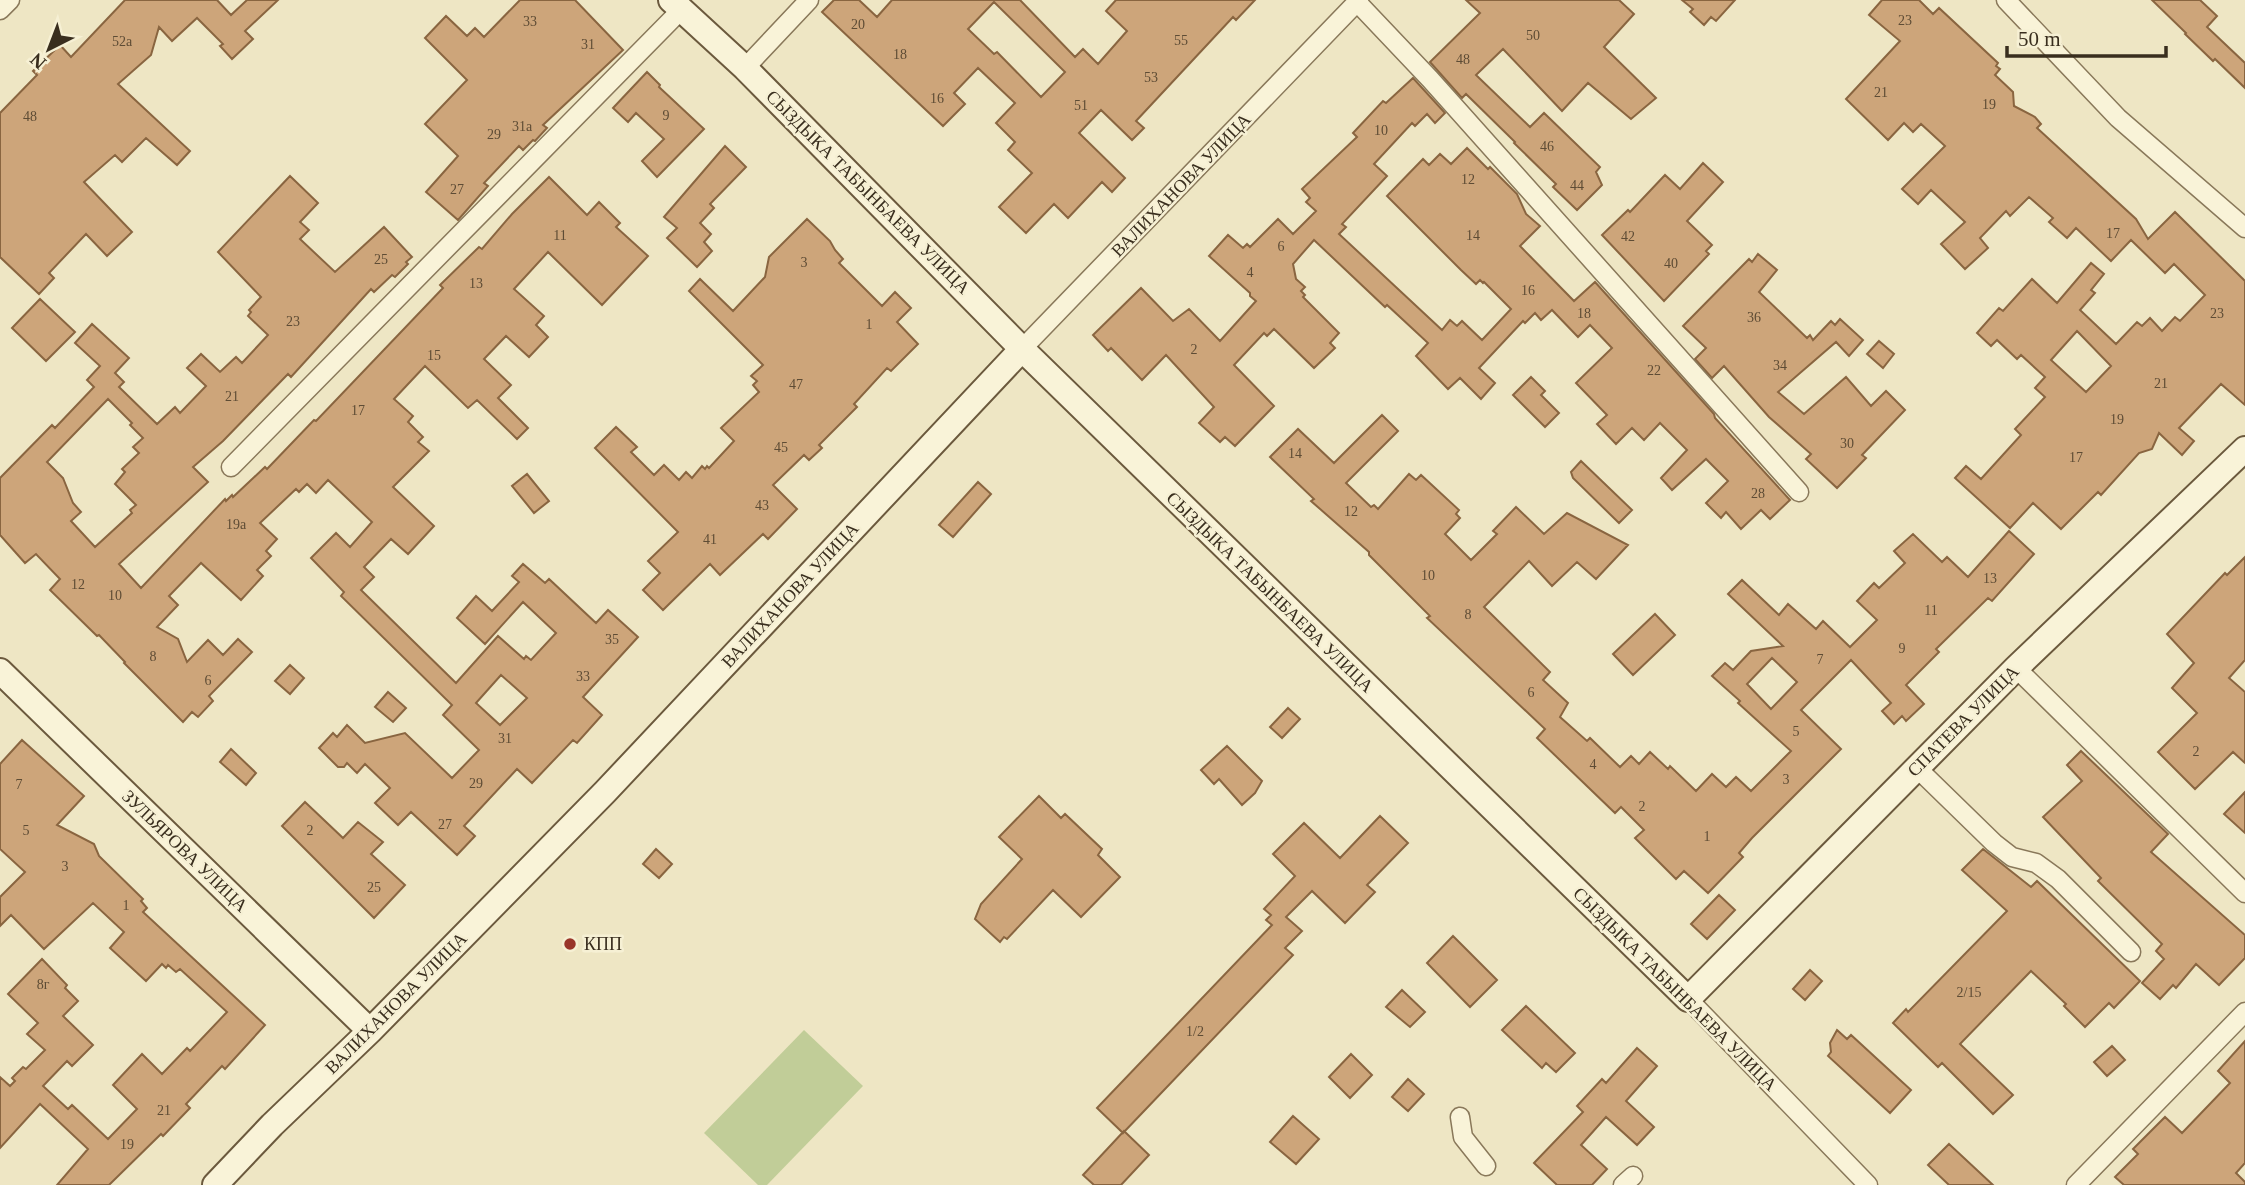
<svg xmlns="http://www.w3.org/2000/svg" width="2245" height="1185" font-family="Georgia,serif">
<rect width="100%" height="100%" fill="#eee6c4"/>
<path fill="#c1cd98" d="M804,1030L863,1086L767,1185H758L704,1133Z"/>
<path fill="#cda57a" stroke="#896540" stroke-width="2" fill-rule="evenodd" d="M125,0H217L231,15L247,0H278L245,31L253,39L232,59L220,46L223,44L197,18L172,41L159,27L151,55L118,84L190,151L177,165L146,138L122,162L115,155L84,182L132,232L107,256L86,234L49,273L54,278L39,294L0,257V113L37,75L33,71L60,45L71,57Z
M520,0H575L623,50L543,125L547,128L535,141L533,140L523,150L519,146L484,183L488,186L458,220L426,192L458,156L425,124L467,80L425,38L446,16L467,36L475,28L484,37Z
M834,0H859L877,17L892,0H1020L1075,57L1083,49L1098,64L1127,31L1106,11L1116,0H1255L1236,20L1233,17L1136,121L1144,128L1132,140L1101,110L1079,133L1125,178L1112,192L1102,182L1068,218L1054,204L1026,233L999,207L1032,173L1008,150L1015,142L996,123L1015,103L978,68L954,93L965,104L943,126L822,12ZM994,2L1065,72L1041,97L997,52L994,54L968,29Z
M1466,0H1619L1634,14L1604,47L1656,98L1631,119L1588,83L1562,111L1503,49L1476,75L1530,127L1544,113L1600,167L1596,172L1602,185L1577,210L1553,187L1556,184L1514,143L1515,142L1466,94L1462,98L1430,62L1480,13Z
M1682,0H1735L1716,21L1711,17L1704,25L1690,12L1693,9Z
M1882,0H1919L1933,14L1939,8L1998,63L1996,66L2000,69L1995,75L2013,92L2014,106L2035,117L2041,124L2037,128L2136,219L2148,239L2175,212L2245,281V405L2221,384L2179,428L2194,441L2182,455L2159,433L2152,449L2139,453L2101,495L2098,492L2061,529L2033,503L2010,528L1955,478L1966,466L1981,479L2021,435L2015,429L2045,397L2035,388L2045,377L2021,355L2017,359L1997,340L1991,346L1977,333L1999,308L2003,311L2032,279L2057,303L2091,263L2104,274L2091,290L2095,293L2080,310L2116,344L2137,322L2142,326L2150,318L2162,331L2175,317L2180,321L2205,295L2174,264L2165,273L2131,240L2111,261L2076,228L2067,238L2049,222L2053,218L2029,197L2010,216L2006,211L1980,238L1988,248L1965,269L1941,244L1965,222L1931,190L1918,204L1902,189L1945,146L1921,124L1913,132L1904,123L1888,140L1846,99L1900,41L1869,15ZM2077,331L2111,366L2086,392L2051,360Z
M2152,0H2200L2217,16L2207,27L2245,63V88L2215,59L2213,61L2185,34L2186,33Z
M647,72L660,85L659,87L704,129L657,177L642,161L664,139L636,113L628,122L613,108Z
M1413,78L1445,113L1435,123L1427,114L1415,126L1412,123L1374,164L1387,176L1342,224L1346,227L1339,234L1442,330L1450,320L1457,326L1462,321L1482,340L1511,309L1484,282L1483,283L1480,280L1476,284L1461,270L1387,196L1423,159L1429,165L1440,154L1451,164L1467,148L1488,169L1490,167L1517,194L1526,214L1540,226L1520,246L1574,301L1595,282L1714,414L1715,418L1790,500L1770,519L1761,510L1741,529L1726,512L1721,518L1706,503L1728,481L1706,459L1672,490L1661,478L1687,450L1660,423L1644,440L1632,428L1616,444L1597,424L1607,415L1576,383L1612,348L1590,325L1578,337L1552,310L1541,320L1535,313L1525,323L1523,321L1479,368L1495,383L1481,399L1460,378L1448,389L1416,356L1428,343L1387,305L1385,307L1314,240L1293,264L1296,279L1305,287L1301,291L1305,295L1303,297L1339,333L1330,343L1335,348L1314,368L1274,329L1267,336L1264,333L1234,365L1274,406L1235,446L1225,437L1220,442L1199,423L1214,407L1166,355L1142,380L1111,348L1108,351L1093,335L1141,288L1173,321L1189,309L1220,341L1256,301L1250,296V293L1209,256L1228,235L1243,248L1247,244L1250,247L1278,219L1293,234L1316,211L1306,202L1310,198L1302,189L1357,137L1353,133L1383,101L1386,103Z
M725,146L746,167L710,204L714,208L700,223L711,234L704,242L712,251L697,267L667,238L677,228L664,217Z
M1703,163L1723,182L1687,221L1712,245L1706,251L1709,254L1664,301L1602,235L1628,210L1630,212L1665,175L1680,189Z
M290,176L318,203L300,222L309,230L300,239L335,272L384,227L412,257L406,262L408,264L395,277L392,275L374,292L371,289L291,377L288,374L223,441L193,467L208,482L119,564L141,588L225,499L226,501L232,495L233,497L265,467L267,469L314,420L316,421L443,288L440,285L479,247L482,249L512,214L549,177L587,215L599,202L620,223L616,227L648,256L602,305L548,252L514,289L544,316L536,325L548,337L529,357L506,336L484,359L511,385L498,398L528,428L517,439L477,400L468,408L425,366L394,399L413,416L408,422L423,437L418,442L429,451L393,487L434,526L408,554L391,539L364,567L374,577L361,590L456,683L498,636L524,659L526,656L531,660L556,633L523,602L485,644L457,618L476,596L492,611L519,582L512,576L523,564L545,583L549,579L596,623L608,610L638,637L583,697L602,715L577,743L573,740L532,783L517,769L464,826L475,836L457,855L411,812L398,825L375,803L390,788L365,764L357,773L347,763L344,767H338L319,748L333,733L337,737L347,725L365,743L405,733L452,778L479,750L443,715L452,705L341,596L344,592L311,558L336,533L350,547L372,522L328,480L316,493L307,484L299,492L296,489L260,523L277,539L266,551L271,556L257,570L263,576L241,600L201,563L169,596L178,605L157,627L178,639L187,662L208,640L223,655L238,639L252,652L209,696L213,701L198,717L192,712L183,722L124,663L125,662L99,635L97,636L50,590L60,579L36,554L25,563L0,535V478L52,425L55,428L94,387L87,380L100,366L75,343L92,324L129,358L115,373L124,382L119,387L157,424L175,407L180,413L206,386L187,368L201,354L220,372L236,357L242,363L268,335L248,316L251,312L249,310L261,297L218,252ZM108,399L132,423L130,425L143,438L133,447L139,453L122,469L125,472L115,484L136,505L130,510L132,513L95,547L71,521L81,512L73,503L63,478L47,462ZM501,675L527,698L500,725L476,703Z
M807,219L830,241L835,250L843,259L839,263L882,306L895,292L911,308L897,322L918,344L891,371L887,368L854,404L857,407L819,445L822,448L809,460L804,455L773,485L797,509L768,539L763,534L720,575L710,564L663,610L643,590L660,573L648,561L678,532L595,448L616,427L637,447L631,452L654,475L664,465L679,480L686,472L692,478L702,466L705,469L707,466L709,468L734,441L721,428L759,392L753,385L757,381L751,376L763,365L689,291L700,279L733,311L765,277L769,257Z
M1758,254L1777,270L1759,292L1807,338L1810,335L1813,340L1831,321L1835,325L1840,319L1863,340L1849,356L1836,342L1778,392L1804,414L1846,377L1871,406L1886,391L1905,410L1862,455L1866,458L1837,488L1806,459L1811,454L1769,417L1724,366L1712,378L1695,359L1706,348L1683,326L1749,259L1752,262Z
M40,299L75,332L46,361L12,328Z
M1879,341L1894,354L1883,368L1867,354Z
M1531,377L1545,391L1541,395L1559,413L1545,427L1513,395Z
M1382,415L1398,431L1346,483L1371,507L1374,505L1378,509L1409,474L1416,480L1421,475L1459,510L1456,514L1460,518L1445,534L1471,560L1497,534L1493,531L1516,507L1544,534L1567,513L1628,545L1596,579L1577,562L1552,586L1529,561L1484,607L1550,672L1543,680L1568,703L1560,717L1587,741L1590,738L1620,767L1631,756L1639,764L1650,752L1668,769L1670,766L1696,791L1712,774L1726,787L1736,777L1751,791L1791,751L1738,703L1740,701L1712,676L1725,663L1733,670L1751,651L1783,646L1728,594L1742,580L1779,615L1788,604L1816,629L1823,621L1850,647L1877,620L1857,601L1874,583L1879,588L1905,563L1894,551L1913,534L1942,562L1947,557L1968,577L2009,531L2034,554L1992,601L1988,598L1936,649L1939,652L1906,685L1924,704L1906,721L1902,716L1894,724L1882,711L1891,703L1851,660L1801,710L1841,749L1752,838L1739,853L1743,857L1708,893L1684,871L1676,879L1635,838L1644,830L1621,807L1615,813L1537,738L1545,729L1427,618L1430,616L1369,555V552L1311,501L1314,499L1270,457L1298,429L1334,463ZM1772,658L1797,682L1771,709L1747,684Z
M1581,461L1632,510L1619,523L1573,478L1571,472Z
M527,474L549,501L534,513L512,486Z
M978,482L991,494L953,537L939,525Z
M2245,557V660L2229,678L2245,692V763L2233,752L2195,789L2158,752L2197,713L2172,688L2194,663L2167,634L2225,573L2227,575Z
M1655,614L1675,635L1633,675L1613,654Z
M290,665L304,678L290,694L275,681Z
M388,692L406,708L393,722L375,707Z
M1288,708L1300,719L1282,738L1270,727Z
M22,740L84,796L57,825L94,844L99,856L143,899L141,901L147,908L143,912L265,1025L225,1069L222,1066L186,1104L190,1108L163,1136L161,1134L109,1185H57L88,1149L40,1104L0,1148V1077L10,1086L15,1081L12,1078L23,1067L26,1069L45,1050L27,1034L38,1023L8,994L42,959L67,985L65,988L78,1001L63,1016L93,1045L72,1066L67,1061L43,1086L68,1109L72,1105L108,1139L137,1109L113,1085L142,1054L162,1074L187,1048L190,1051L227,1012L180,969L176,972L168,965L166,968L162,964L146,981L110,948L124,932L93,903L44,949L11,915L0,926V897L25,872L0,849V764Z
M1227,746L1262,781L1255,793L1242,805L1219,779L1214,784L1201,770Z
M231,749L256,773L246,785L220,762Z
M2081,751L2168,834L2151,852L2245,935V958L2219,985L2196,964L2176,988L2173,985L2160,999L2142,983L2164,959L2156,951L2162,944L2098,881L2101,878L2043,817L2082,781L2067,765Z
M2245,792V833L2224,814Z
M1039,796L1061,818L1065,814L1102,849L1098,855L1120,877L1081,917L1053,890L1007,939L1004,937L1000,942L975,919L981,904L1022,859L999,837Z
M305,802L343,838L358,822L383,842L371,854L405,885L374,918L282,826Z
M1380,816L1408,843L1367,885L1375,892L1345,923L1312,891L1286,917L1302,931L1285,948L1293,955L1123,1133L1097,1108L1272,925L1266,920L1271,915L1264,909L1295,876L1273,854L1304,823L1340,858Z
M656,849L672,864L659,878L643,864Z
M1983,849L2031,887L2037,881L2140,981L2114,1008L2109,1003L2085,1027L2064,1006L2066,1004L2031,971L1960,1044L2013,1095L1993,1114L1942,1063L1938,1067L1893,1023L1906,1009L1908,1012L2007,911L1962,870Z
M1719,895L1735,910L1707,939L1691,924Z
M1453,936L1497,980L1470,1007L1427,963Z
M1810,970L1822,981L1805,1000L1793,989Z
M1402,990L1425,1012L1410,1027L1386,1007Z
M1526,1006L1575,1053L1556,1072L1546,1063L1542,1068L1502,1030Z
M1837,1030L1847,1039L1851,1035L1911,1090L1890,1113L1828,1056L1831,1052L1830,1043Z
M2245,1041V1163L2236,1173L2245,1182V1185H2124L2115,1177L2138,1154L2133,1149L2165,1117L2182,1133L2230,1083L2218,1071Z
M2112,1046L2125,1060L2107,1076L2094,1062Z
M1637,1048L1657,1066L1626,1101L1654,1127L1637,1145L1606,1117L1581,1145L1607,1169L1592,1185H1557L1534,1163L1583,1112L1577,1106L1602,1079L1606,1083Z
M1351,1054L1372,1075L1350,1098L1329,1077Z
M1408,1079L1424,1094L1408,1111L1392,1097Z
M1293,1116L1319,1139L1296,1164L1270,1142Z
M1124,1131L1149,1155L1121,1185H1094L1083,1175Z
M1949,1144L1993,1185H1949L1928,1165Z"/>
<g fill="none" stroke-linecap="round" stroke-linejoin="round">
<g stroke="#89785a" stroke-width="21">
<path id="street" d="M2006,0L2118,118L2245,228
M1357,2L1430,79L1799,492
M0,10L10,0
M745,68L809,0
M1022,349L1359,0
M231,467L681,10
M2016,668L2245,893
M1917,768L1994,843L2012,857L2036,863L2058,879L2131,952
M1688,999L1868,1185
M1460,1117L1463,1137L1486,1166
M1623,1185L1633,1176
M2076,1185L2245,1012"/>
</g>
<g stroke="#6b593d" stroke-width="28">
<path id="secondary" d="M671,0L745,68L1022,349L1688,999L2016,668L2245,449
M0,671L370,1031
M215,1185L272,1125L370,1031L605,792L1022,349"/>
</g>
<use href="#street" stroke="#f9f3d8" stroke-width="18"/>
<use href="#secondary" stroke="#f9f3d8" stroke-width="24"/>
</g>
<circle fill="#99352a" stroke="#f6f0d4" stroke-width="2.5" cx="570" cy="944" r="7"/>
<g text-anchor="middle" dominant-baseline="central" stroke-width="5" stroke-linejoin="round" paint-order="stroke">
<g font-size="14" fill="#5e4c35">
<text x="1905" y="20">23</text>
<text x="530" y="21">33</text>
<text x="858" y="24">20</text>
<text x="1533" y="35">50</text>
<text x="1181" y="40">55</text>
<text x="122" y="41">52а</text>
<text x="588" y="44">31</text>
<text x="900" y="54">18</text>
<text x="1463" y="59">48</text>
<text x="1151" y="77">53</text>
<text x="1881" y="92">21</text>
<text x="937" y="98">16</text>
<text x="1989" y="104">19</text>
<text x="1081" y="105">51</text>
<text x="666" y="115">9</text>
<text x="30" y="116">48</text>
<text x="522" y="126">31а</text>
<text x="1381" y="130">10</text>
<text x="494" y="134">29</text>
<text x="1547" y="146">46</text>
<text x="1468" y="179">12</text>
<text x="1577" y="185">44</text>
<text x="457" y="189">27</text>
<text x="2113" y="233">17</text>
<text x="560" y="235">11</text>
<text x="1473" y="235">14</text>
<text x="1628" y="236">42</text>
<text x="1281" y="246">6</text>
<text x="381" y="259">25</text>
<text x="804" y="262">3</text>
<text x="1671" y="263">40</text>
<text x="1250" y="272">4</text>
<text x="476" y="283">13</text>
<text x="1528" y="290">16</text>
<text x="1584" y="313">18</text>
<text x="2217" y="313">23</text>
<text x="1754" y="317">36</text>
<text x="293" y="321">23</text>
<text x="869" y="324">1</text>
<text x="1194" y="349">2</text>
<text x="434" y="355">15</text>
<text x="1780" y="365">34</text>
<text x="1654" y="370">22</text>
<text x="2161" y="383">21</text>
<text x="796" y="384">47</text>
<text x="232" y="396">21</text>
<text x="358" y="410">17</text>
<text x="2117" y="419">19</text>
<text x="1847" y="443">30</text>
<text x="781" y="447">45</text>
<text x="1295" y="453">14</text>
<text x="2076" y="457">17</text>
<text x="1758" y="493">28</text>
<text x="762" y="505">43</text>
<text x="1351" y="511">12</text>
<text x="236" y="524">19а</text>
<text x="710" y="539">41</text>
<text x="1428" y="575">10</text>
<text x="1990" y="578">13</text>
<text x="78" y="584">12</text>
<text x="115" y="595">10</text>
<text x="1931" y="610">11</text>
<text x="1468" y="614">8</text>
<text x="612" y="639">35</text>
<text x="1902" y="648">9</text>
<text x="153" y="656">8</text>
<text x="1820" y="659">7</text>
<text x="583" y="676">33</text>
<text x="208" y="680">6</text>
<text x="1531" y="692">6</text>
<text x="1796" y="731">5</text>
<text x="505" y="738">31</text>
<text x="2196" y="751">2</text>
<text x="1593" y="764">4</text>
<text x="1786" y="779">3</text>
<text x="476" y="783">29</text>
<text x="19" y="784">7</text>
<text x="1642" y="806">2</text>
<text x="445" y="824">27</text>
<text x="26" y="830">5</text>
<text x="310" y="830">2</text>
<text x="1707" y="836">1</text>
<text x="65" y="866">3</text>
<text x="374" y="887">25</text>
<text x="126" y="905">1</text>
<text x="43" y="984">8г</text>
<text x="1969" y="992">2/15</text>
<text x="1195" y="1031">1/2</text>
<text x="164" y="1110">21</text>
<text x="127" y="1144">19</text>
</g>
<g font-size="18" fill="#392e1e" stroke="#f6f0d4">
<text transform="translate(1181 185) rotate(-46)">ВАЛИХАНОВА УЛИЦА</text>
<text transform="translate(868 192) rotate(45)">СЫЗДЫКА ТАБЫНБАЕВА УЛИЦА</text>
<text transform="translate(1270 592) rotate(44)">СЫЗДЫКА ТАБЫНБАЕВА УЛИЦА</text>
<text transform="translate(790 595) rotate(-47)">ВАЛИХАНОВА УЛИЦА</text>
<text transform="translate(1963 721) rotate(-45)">СПАТЕВА УЛИЦА</text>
<text transform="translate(185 851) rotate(44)">ЗУЛЬЯРОВА УЛИЦА</text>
<text transform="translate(1675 989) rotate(45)">СЫЗДЫКА ТАБЫНБАЕВА УЛИЦА</text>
<text transform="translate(396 1003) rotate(-45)">ВАЛИХАНОВА УЛИЦА</text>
</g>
<g font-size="18" fill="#392e1e" stroke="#f6f0d4" text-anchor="start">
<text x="584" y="944">КПП</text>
</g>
</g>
<g transform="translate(49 49) rotate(222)" stroke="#f6f0d4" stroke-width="5" paint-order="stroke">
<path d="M0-5L12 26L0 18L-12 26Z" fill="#392e1e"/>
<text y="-10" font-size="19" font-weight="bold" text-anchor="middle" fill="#392e1e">N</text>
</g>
<path d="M2007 46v10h159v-10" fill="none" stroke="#392e1e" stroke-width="3.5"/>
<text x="2018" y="46" font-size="21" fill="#392e1e" stroke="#f6f0d4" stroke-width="5" paint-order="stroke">50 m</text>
</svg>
